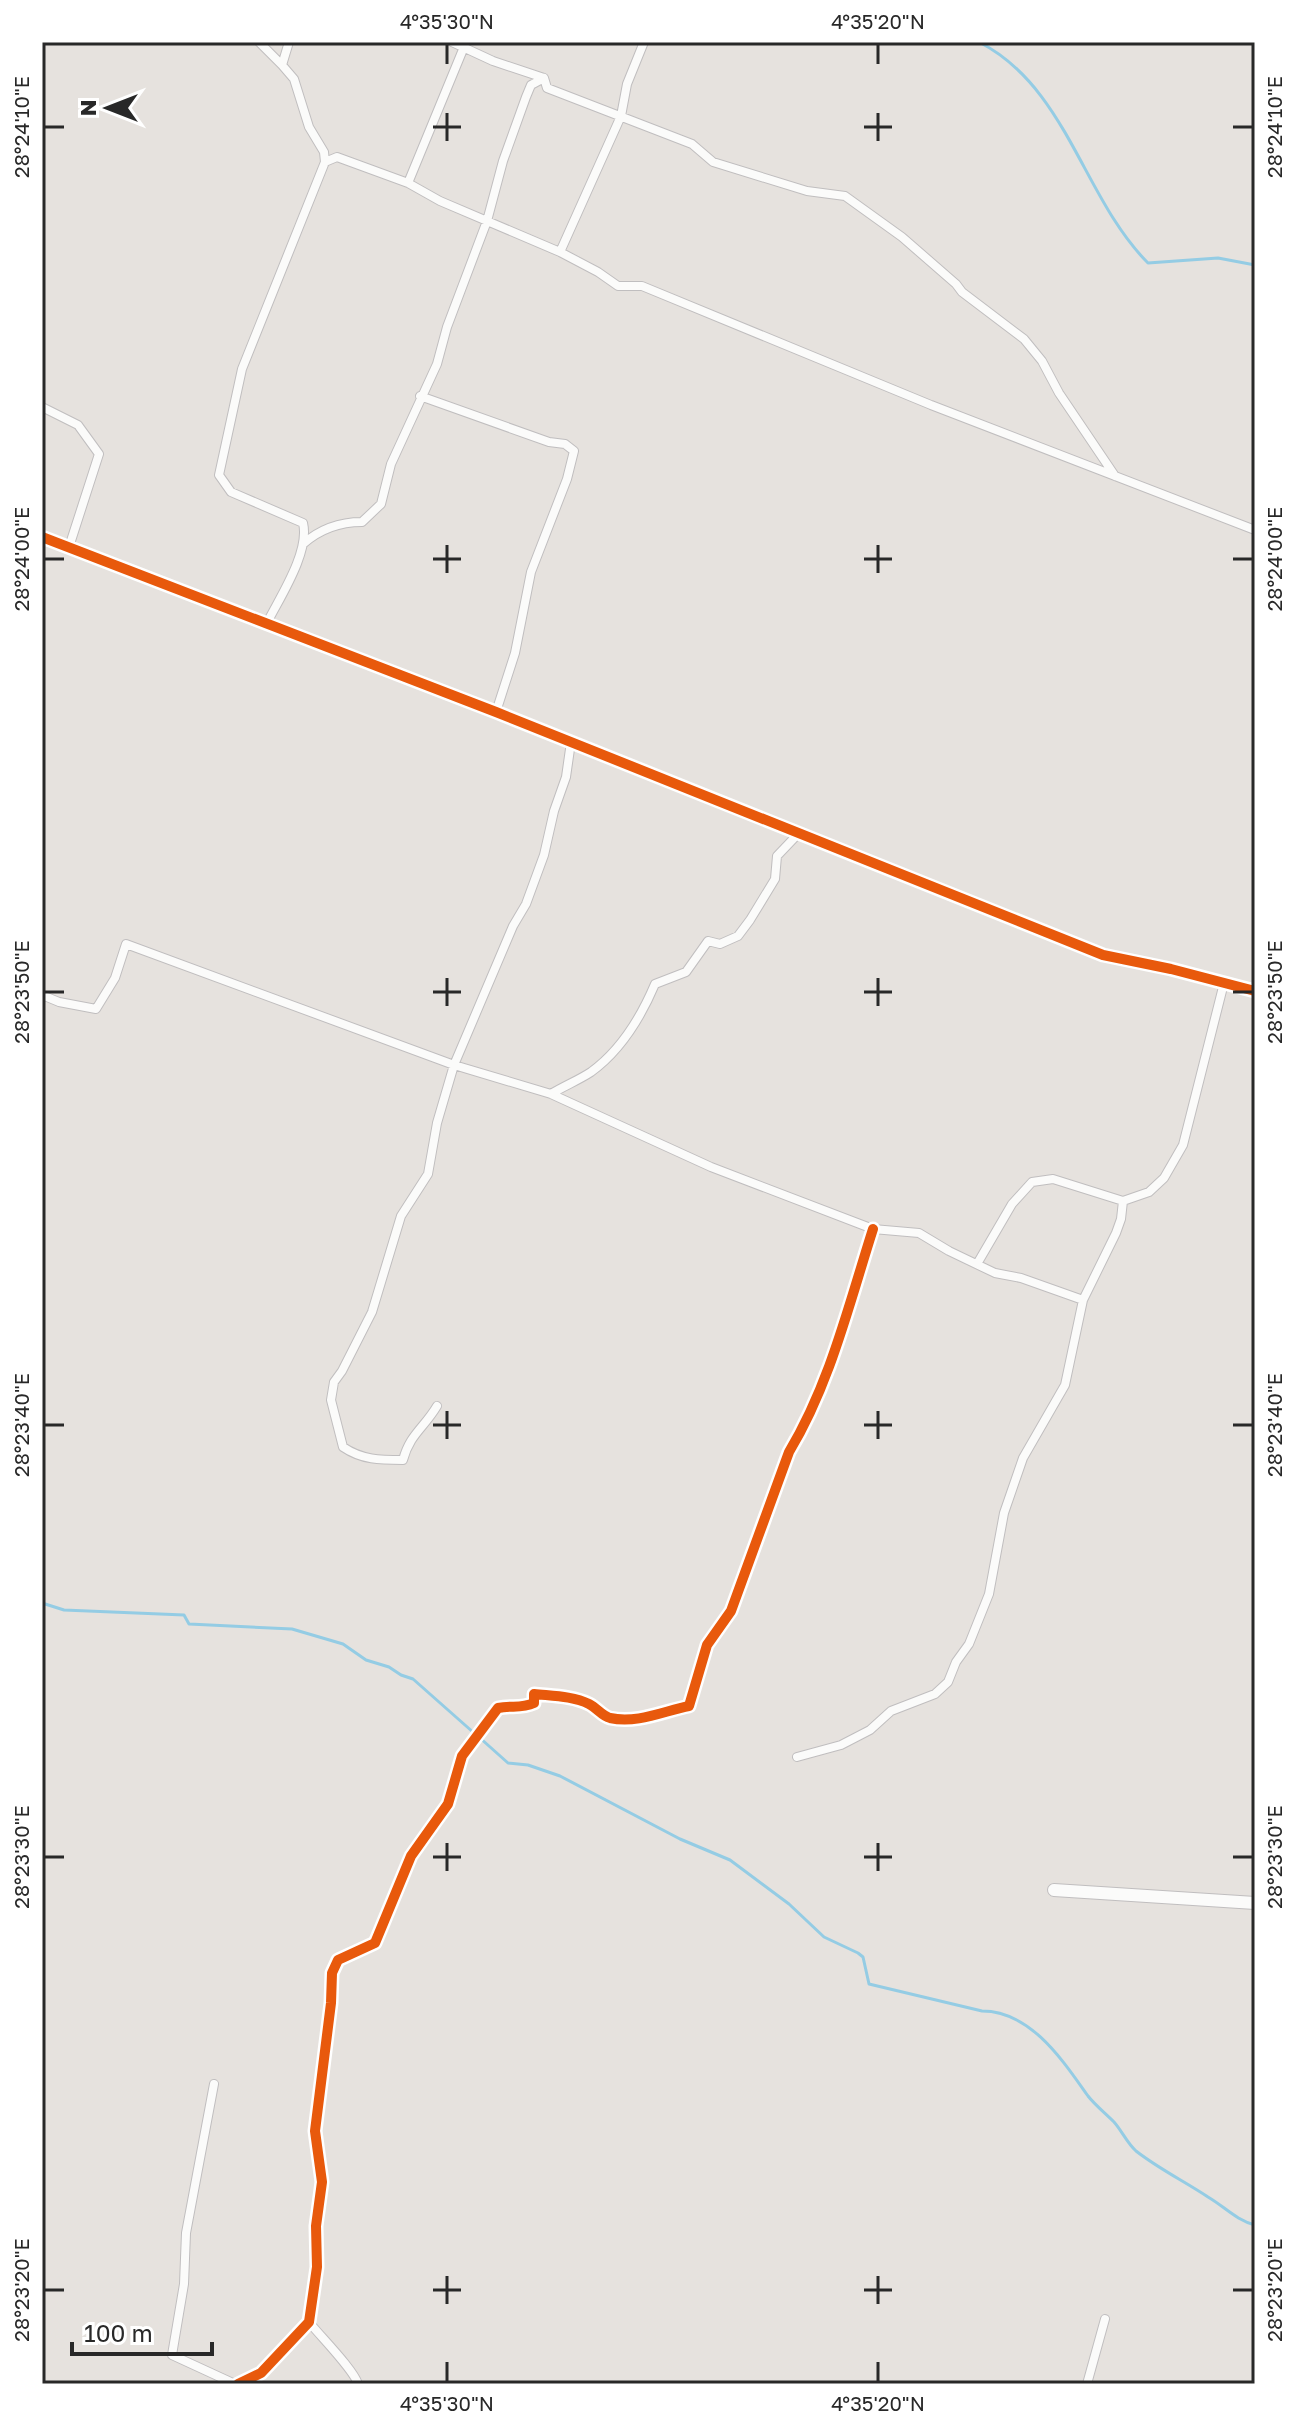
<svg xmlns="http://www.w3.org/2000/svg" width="1297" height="2426" font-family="'Golos Text',sans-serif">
<rect width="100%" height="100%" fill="#e6e2de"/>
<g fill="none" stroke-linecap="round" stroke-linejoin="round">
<path stroke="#94cce4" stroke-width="3" d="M979,42C1067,87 1083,198 1148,263L1218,258L1255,265
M42,1603L64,1610L184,1615L189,1624L292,1629L343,1644L366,1660L389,1667L401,1675L413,1679L474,1733
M480,1738L508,1763L528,1765L560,1776L680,1839L730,1860L789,1904L824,1937L858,1953L863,1957L869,1984L982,2011C1031,2011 1063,2061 1088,2096C1095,2105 1105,2113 1114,2122C1122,2131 1127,2143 1136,2151C1159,2169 1184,2181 1208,2197C1225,2207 1236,2220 1255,2225"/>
<g stroke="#c0bebf" stroke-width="10">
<path id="street" d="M259,42L282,65
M452,42L493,61L544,78L547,88L692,144L713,162L807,191L845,196L902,237L956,284L962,292L1024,339L1042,361L1059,393L1115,476
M325,162L337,157L408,183L440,201L560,252L598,272L618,286H642L931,405L1255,530
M408,183L464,47L461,43
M560,252L621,116L627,84L644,42
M420,396L549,442L565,444L574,451L567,479L531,572L515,653L496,712
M42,407L78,425L99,454L69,547
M42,537L496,712L1103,955L1171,969L1255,991
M303,544C320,529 340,522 362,522L381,504L391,464L437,364L447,327L487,221L503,161L526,97L531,85L544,78
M267,623C280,597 310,552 303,523L231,492L219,475L242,369L325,162L324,152L309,127L294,79L282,65L289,42
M42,995L59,1002L96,1009L115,978L126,944L454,1065L551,1094L711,1167L873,1229L919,1233L949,1251L995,1273L1021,1278L1083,1300
M551,1094C564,1086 579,1080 591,1072C620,1051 641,1017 655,984L686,972L708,941L720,944L738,936L750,920L775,879L777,856L798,834
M977,1264L1012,1204L1032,1182L1053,1179L1123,1201
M437,1406C424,1428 410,1434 403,1460C380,1460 362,1460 343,1447L331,1400L334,1382L342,1371L372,1312L401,1216L428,1174L437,1123L454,1065L513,926L526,904L544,855L554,811L566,777L571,742
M797,1757L841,1745L870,1730L891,1711L935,1694L948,1682L956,1662L969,1644L989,1594L1004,1513L1023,1458L1065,1385L1083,1300L1116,1233L1121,1219L1123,1201L1149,1192L1164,1178L1183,1145L1224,983
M214,2084L186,2233L184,2284L172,2355L235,2384
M309,2322C321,2337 354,2370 358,2384
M238,2384L261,2373L309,2322L317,2267L316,2226L322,2182L315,2131L331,2003L332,1973L338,1960L375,1943L411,1856L448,1804L462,1756L498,1708C512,1705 521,1709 534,1703V1694C552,1696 573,1696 589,1704C597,1708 602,1716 610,1718C637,1724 664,1711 689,1706L707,1645L731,1611L789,1452C830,1384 849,1304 873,1229
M1087,2384L1105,2319"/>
</g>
<g stroke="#c0bebf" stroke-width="14">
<path id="secondary" d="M1054,1890L1255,1903"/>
</g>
<use href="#street" stroke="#fbfbfa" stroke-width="8"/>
<use href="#secondary" stroke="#fbfbfa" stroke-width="12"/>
<g stroke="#fff" stroke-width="15">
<path id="cycleway" d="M42,537L496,712L1103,955L1171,969L1255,991
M238,2384L261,2373L309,2322L317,2267L316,2226L322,2182L315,2131L331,2003L332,1973L338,1960L375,1943L411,1856L448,1804L462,1756L498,1708C512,1705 521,1709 534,1703V1694C552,1696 573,1696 589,1704C597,1708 602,1716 610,1718C637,1724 664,1711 689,1706L707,1645L731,1611L789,1452C830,1384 849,1304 873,1229"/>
</g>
<use href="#cycleway" stroke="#e8590c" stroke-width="10"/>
</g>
<path fill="none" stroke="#282828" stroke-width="3" d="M447,44V64M878,44V64M447,113V141M878,113V141M44,127H64M433,127H461M864,127H892M1233,127H1253M447,545V573M878,545V573M44,559H64M433,559H461M864,559H892M1233,559H1253M447,978V1006M878,978V1006M44,992H64M433,992H461M864,992H892M1233,992H1253M447,1411V1439M878,1411V1439M44,1425H64M433,1425H461M864,1425H892M1233,1425H1253M447,1843V1871M878,1843V1871M44,1857H64M433,1857H461M864,1857H892M1233,1857H1253M447,2276V2304M878,2276V2304M44,2290H64M433,2290H461M864,2290H892M1233,2290H1253M447,2362V2382M878,2362V2382"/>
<rect width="1297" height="2426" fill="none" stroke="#ffffff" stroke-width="88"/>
<g transform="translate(108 108) rotate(270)" stroke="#ffffff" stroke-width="6" paint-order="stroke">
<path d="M0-6L14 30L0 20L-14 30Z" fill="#282828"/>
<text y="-12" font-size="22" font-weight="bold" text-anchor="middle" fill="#282828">N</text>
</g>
<path d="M72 2342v12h140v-12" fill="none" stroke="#282828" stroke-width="4"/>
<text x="84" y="2342" font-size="24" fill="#282828" stroke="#ffffff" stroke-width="6" paint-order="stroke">100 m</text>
<rect x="44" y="44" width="1209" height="2338" fill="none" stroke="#282828" stroke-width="3"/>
<g font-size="20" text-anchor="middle" fill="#282828">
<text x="447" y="29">4°35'30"N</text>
<text x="878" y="29">4°35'20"N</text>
<text transform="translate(1275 127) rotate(-90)" y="7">28°24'10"E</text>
<text transform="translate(22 127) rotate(-90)" y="7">28°24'10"E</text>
<text transform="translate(1275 559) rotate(-90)" y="7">28°24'00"E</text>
<text transform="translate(22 559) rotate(-90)" y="7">28°24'00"E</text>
<text transform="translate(1275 992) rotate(-90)" y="7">28°23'50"E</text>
<text transform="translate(22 992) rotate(-90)" y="7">28°23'50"E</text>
<text transform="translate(22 1425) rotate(-90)" y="7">28°23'40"E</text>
<text transform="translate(1275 1425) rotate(-90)" y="7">28°23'40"E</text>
<text transform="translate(22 1857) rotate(-90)" y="7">28°23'30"E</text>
<text transform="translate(1275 1857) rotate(-90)" y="7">28°23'30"E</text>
<text transform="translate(1275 2290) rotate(-90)" y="7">28°23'20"E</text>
<text transform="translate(22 2290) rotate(-90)" y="7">28°23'20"E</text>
<text x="447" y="2411">4°35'30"N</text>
<text x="878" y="2411">4°35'20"N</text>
</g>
</svg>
